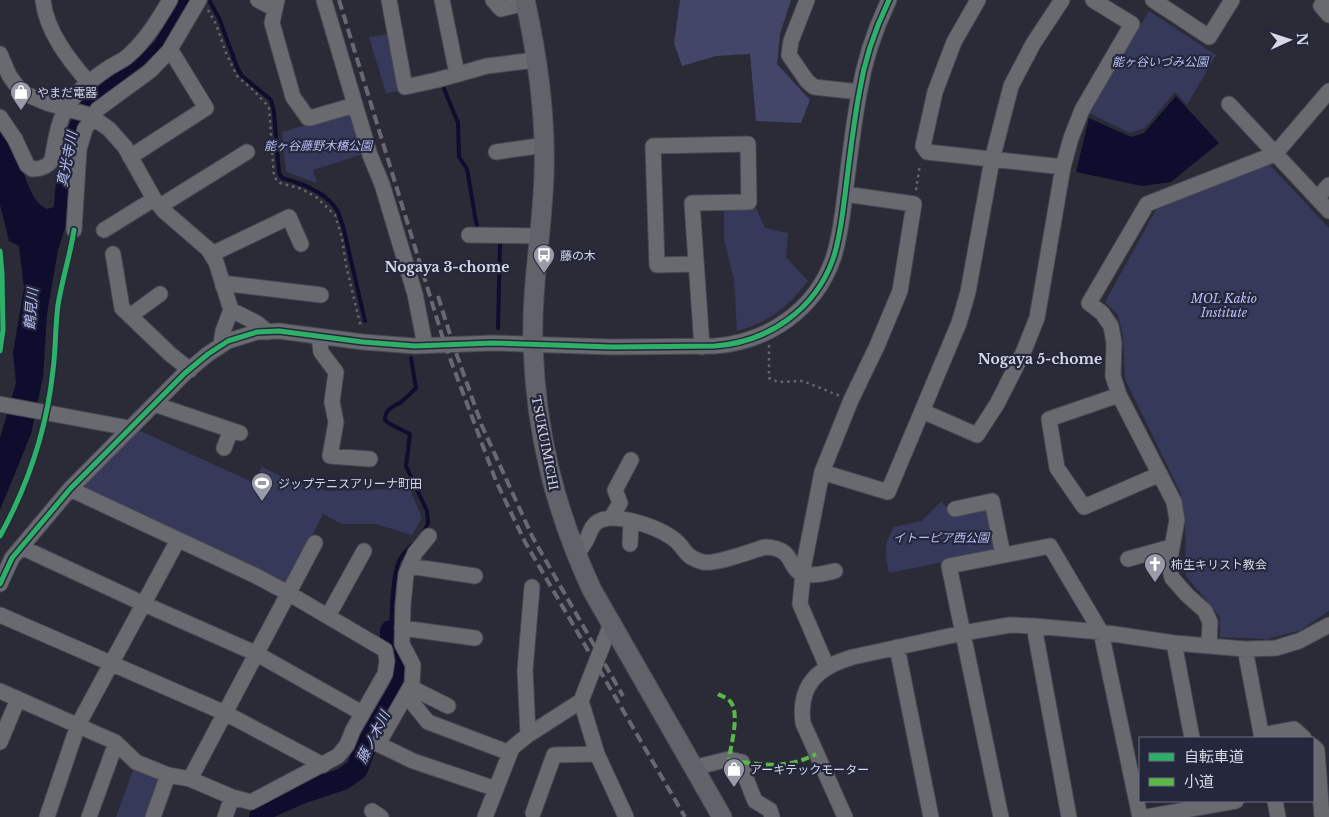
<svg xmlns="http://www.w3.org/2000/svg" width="1329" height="817" font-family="'Libre Baskerville','Noto Sans JP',serif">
<rect width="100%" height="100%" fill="#2a2b37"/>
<path fill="#37395b" d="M1149,11L1216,55L1187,105L1175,92L1145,128L1130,133L1089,113Z
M388,34L399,91L386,93L369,37Z
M347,113L352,115L363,154L313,170L317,183L286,172L282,132Z
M1268,163L1329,228V611L1301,630L1267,639L1220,637V617L1186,576L1185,515L1180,492L1125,379L1123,336L1118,315L1105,302L1156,210Z
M755,206L765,228L788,233L786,257L808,281C789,306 768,323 737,331L734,280L724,239V209Z
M138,430L254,483L262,467L295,483L328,491L399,489L408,485L422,518L412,535L376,524H342L323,514L286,587L84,491L85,484Z
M941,502L954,514L983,508L988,510L996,545L992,552L889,573C885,551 883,547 894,527L922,521Z
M134,768L160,780L147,817H116Z"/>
<path fill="#434569" d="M680,0H791L780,34L777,64L810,100L801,123L756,121L750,54L716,56L682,66L674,43Z"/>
<path fill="#0f0d2d" d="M179,0H193L164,46L124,83L94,102L78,124L72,146L65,228L58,250L47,314L43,377L31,434L0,510V438L16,383L13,353L24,288L19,246L9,241L0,205V131C8,143 16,157 22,170C29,184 31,201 47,209L54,207L56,179L62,161V148L66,133L76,109L75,106L95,85L116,73L136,59L155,41Z
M1176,96L1219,143L1171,182L1142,186L1076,172L1089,118L1131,137L1144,133Z"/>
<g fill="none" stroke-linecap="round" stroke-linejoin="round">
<path stroke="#0f0d2d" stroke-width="4" d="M210,2L219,18L237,67L242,76L271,100L274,112L279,173L282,178C301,183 328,193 338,212C340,216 341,222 343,226L365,321
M443,86L458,123L459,157L467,169L476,222L478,230H481
M498,328L500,243
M411,358L416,388C411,393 406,398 401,402C393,407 385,409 385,420L390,424L410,434L406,466L427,511L428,523L423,534
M391,631C392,613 392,578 399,561C403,553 409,547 417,541"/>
<path stroke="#0f0d2d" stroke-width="22" d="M260,817L263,810L301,793L343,779L357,769L364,750L402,685V672L400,660L391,646V631"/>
<g stroke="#464852" stroke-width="17">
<path id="minor" d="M43,0C46,31 69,60 89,83
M258,0L275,9
M277,0L272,23L293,97L308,118H310L355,105
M324,0L370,155L382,184L415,294L425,345
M389,0L405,87L437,80L487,66L536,60
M442,0L457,74
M493,0L501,9L526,3
M807,0L791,41L789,55L807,81L814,87L859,92
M978,0L954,42L935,92L923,146L927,152L1063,167
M1153,0L1209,37L1232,0
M1325,0L1321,6L1329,15
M0,54L9,75L21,92L47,103L89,115L109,129L125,147L154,199L164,211L208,249L216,262L231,310L223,331L221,344
M1229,104L1329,211
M0,117L15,139L27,165L32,169C41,169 47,167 52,160C60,111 65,98 107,69C114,64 123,61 129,55C147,39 158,20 170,0
M496,152L545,145
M130,157L206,108L173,54L169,51
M1317,198L1329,185
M160,206L247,152
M74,230L79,149L85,129L98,109L150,71L169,51L199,0
M104,230L154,199
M469,235L539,236
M113,254L122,308L170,354L190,370
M212,254L289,217L301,244
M696,264L657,265L653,146L748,144L749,202L692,203L702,347
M223,286L230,284L321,295
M231,310L257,323L268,332
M130,316L160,294
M319,337L321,352L336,372L332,402L336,422L330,456L370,459
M1119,395L1049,419L1057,468L1084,507L1160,474
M0,404L129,428
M154,404L240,433
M922,411L977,435L997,404L1023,353L1037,318L1063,167L1071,138L1082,110L1132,24L1093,0
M224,448L231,430
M822,472L888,492L959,323L968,292L992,160L1011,86L1033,44L1062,0
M955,509L992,501L1003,555
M611,518L620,503L615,490L631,460
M429,536L415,553L406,574L403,605L402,644L413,665L412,684L378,744L413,761L496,789
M630,544L631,521
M21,547L144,604L257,654L362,713
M576,555C580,550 584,545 587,539C590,533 590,528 596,523C612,510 656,527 671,537C687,547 681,556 703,562C715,565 751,551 765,547C796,548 787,569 803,574C812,577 826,573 835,571
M1128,559L1171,547
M409,566L475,576
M0,584L12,558L70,489L185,373L208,354L228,341L257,332L279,331L363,342L415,346L492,343L612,347L715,346C768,342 815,310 833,259C840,239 842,217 845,195C849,162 853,127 859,94C864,62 875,29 889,0
M0,615L225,713L323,765
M328,616L364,551
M1034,626L1069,817
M402,628L475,638
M1174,643L1192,738
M1209,646L1210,622L1205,611L1187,595L1172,578L1169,564L1177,520L1174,502L1119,395L1113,376L1114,343L1111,326L1102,313L1089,303L1147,204L1275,154L1329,91
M897,647L931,817
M1245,649L1262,738
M827,667L800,604L804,564L822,472L851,400L877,346L900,291L914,204L845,194
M410,687L448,706
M0,691L115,742L136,762L168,775L190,779L232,797L251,802L338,756L347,745L353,730L385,674L387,661L385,650L288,593L254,575L70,489
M406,695L428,722L510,753
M581,701L597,754L626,817
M528,735L525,670L532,587
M1262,735L1294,729L1304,738
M0,742L18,699
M1313,746L1317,750L1322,817
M693,768L729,759L742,762L745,776L755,801L770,810L772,817
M190,779L315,543
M1275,801L1278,817
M372,811L381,817
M533,813L554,755L597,754
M47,817L78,725L178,540
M89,817L116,743
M153,817L168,775
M225,817L232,797
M485,817L512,748L528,735L581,701L611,624
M845,817L803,723C798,685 818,667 853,657L963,633L1010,625L1034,626L1101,632L1174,643L1245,649L1276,648L1299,641L1329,625
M1001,817L949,566L1050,546L1101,632L1140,817
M1146,817L1236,801"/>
</g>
<g stroke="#464852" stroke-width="21">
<path id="major" d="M525,0C538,58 546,117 544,176C542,233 531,289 533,346C536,434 555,510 592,590L722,817"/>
</g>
<path stroke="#66666d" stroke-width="2.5" stroke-dasharray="2.5 4" stroke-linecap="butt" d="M208,10L216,24L226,53L237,76L252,89L269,107L274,177L280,183L302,189L316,197L335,215L342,238L346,265L361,328
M916,190L920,164
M769,345V378L778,382L803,381L840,396"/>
<use href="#minor" stroke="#696a6f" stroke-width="15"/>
<use href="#major" stroke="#61626a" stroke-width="19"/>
<path stroke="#686970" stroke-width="4" stroke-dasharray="10 5" stroke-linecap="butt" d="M339,0L445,345L496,481L525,542L685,817
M438,296L453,344L482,426L533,538L623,696"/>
<path stroke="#58b947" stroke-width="4" stroke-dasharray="8 4" stroke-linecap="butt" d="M718,694C721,696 726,697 729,700C741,711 731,744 729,759
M742,762C768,766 792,767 816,754"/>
<g stroke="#25273c" stroke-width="8">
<path id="cycleway" d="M0,251L2,273L3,330L0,351
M0,536C28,485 47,427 53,370C56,348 55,327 58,305C62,280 70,256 74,230
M0,584L12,558L70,489L185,373L208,354L228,341L257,332L279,331L363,342L415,346L492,343L612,347L715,346C768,342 815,310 833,259C840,239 842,217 845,195C849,162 853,127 859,94C864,62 875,29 889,0"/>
</g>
<use href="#cycleway" stroke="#2db169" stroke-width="5"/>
</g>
<defs>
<g id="shop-pin" transform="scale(1.125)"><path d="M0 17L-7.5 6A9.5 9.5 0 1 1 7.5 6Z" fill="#9a9ba9" stroke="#25273c"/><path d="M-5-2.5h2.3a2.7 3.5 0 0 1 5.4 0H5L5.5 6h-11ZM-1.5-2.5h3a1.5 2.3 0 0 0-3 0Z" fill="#fff"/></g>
<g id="bus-pin" transform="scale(1.125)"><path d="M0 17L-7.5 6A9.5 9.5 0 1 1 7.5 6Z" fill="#9a9ba9" stroke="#25273c"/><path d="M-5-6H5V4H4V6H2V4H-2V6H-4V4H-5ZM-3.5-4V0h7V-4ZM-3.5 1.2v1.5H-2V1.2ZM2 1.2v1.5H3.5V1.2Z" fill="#fff"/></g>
<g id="stadium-pin" transform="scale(1.125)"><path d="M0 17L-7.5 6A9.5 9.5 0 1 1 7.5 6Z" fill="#9a9ba9" stroke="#25273c"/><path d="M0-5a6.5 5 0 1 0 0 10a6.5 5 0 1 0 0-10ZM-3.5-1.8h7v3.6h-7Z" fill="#fff"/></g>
<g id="church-pin" transform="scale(1.125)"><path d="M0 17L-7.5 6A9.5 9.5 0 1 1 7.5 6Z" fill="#9a9ba9" stroke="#25273c"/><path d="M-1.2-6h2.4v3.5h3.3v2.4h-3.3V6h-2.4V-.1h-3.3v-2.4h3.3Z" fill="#fff"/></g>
</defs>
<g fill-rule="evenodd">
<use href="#shop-pin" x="21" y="92"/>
<use href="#bus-pin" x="544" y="255"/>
<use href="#stadium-pin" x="262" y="483"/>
<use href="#church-pin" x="1155" y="564"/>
<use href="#shop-pin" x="734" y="769"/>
</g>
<g text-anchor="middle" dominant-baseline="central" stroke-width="4.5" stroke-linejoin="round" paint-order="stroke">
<g font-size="12" font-style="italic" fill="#b9bef5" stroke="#25273c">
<text x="1160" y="61">能ヶ谷いづみ公園</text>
<text x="318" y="145">能ヶ谷藤野木橋公園</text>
<text x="1224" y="298">MOL Kakio<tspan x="1224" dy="14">Institute</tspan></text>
<text x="941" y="537">イトーピア西公園</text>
</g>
<g font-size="12" fill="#d6d8e6" stroke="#25273c" text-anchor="start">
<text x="37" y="92">やまだ電器</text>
<text x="560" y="255">藤の木</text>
<text x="278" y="483">ジップテニスアリーナ町田</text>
<text x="1171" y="564">柿生キリスト教会</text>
<text x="750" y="769">アーキテックモーター</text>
</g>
<g font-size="12" fill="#d6d8e6" stroke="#25273c">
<text transform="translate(545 443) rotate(79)">TSUKUIMICHI</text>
</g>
<g font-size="14" font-style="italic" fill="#babff6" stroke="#25273c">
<text transform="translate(67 159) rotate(-79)">真光寺川</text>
<text transform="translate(31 309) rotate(-85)">鶴見川</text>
<text transform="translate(373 737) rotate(-63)">藤ノ木川</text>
</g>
<g font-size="14" font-weight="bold" fill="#d6d8e6" stroke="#25273c">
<text x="447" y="267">Nogaya 3-chome</text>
<text x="1040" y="359">Nogaya 5-chome</text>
</g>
</g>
<rect x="1139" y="737" width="175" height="65" fill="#25273c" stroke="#6c6e80"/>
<rect x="1149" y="753" width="25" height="8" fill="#2db169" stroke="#6c6e80"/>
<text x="1184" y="762" font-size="15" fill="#d6d8e6">自転車道</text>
<rect x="1149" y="778" width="25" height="8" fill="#58b947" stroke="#6c6e80"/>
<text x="1184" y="787" font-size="15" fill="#d6d8e6">小道</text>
<g transform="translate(1289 40) rotate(87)" stroke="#25273c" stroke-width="4" paint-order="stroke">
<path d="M0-4L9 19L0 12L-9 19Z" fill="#d6d8e6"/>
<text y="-8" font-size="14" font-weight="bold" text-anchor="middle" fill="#d6d8e6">N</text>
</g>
</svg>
